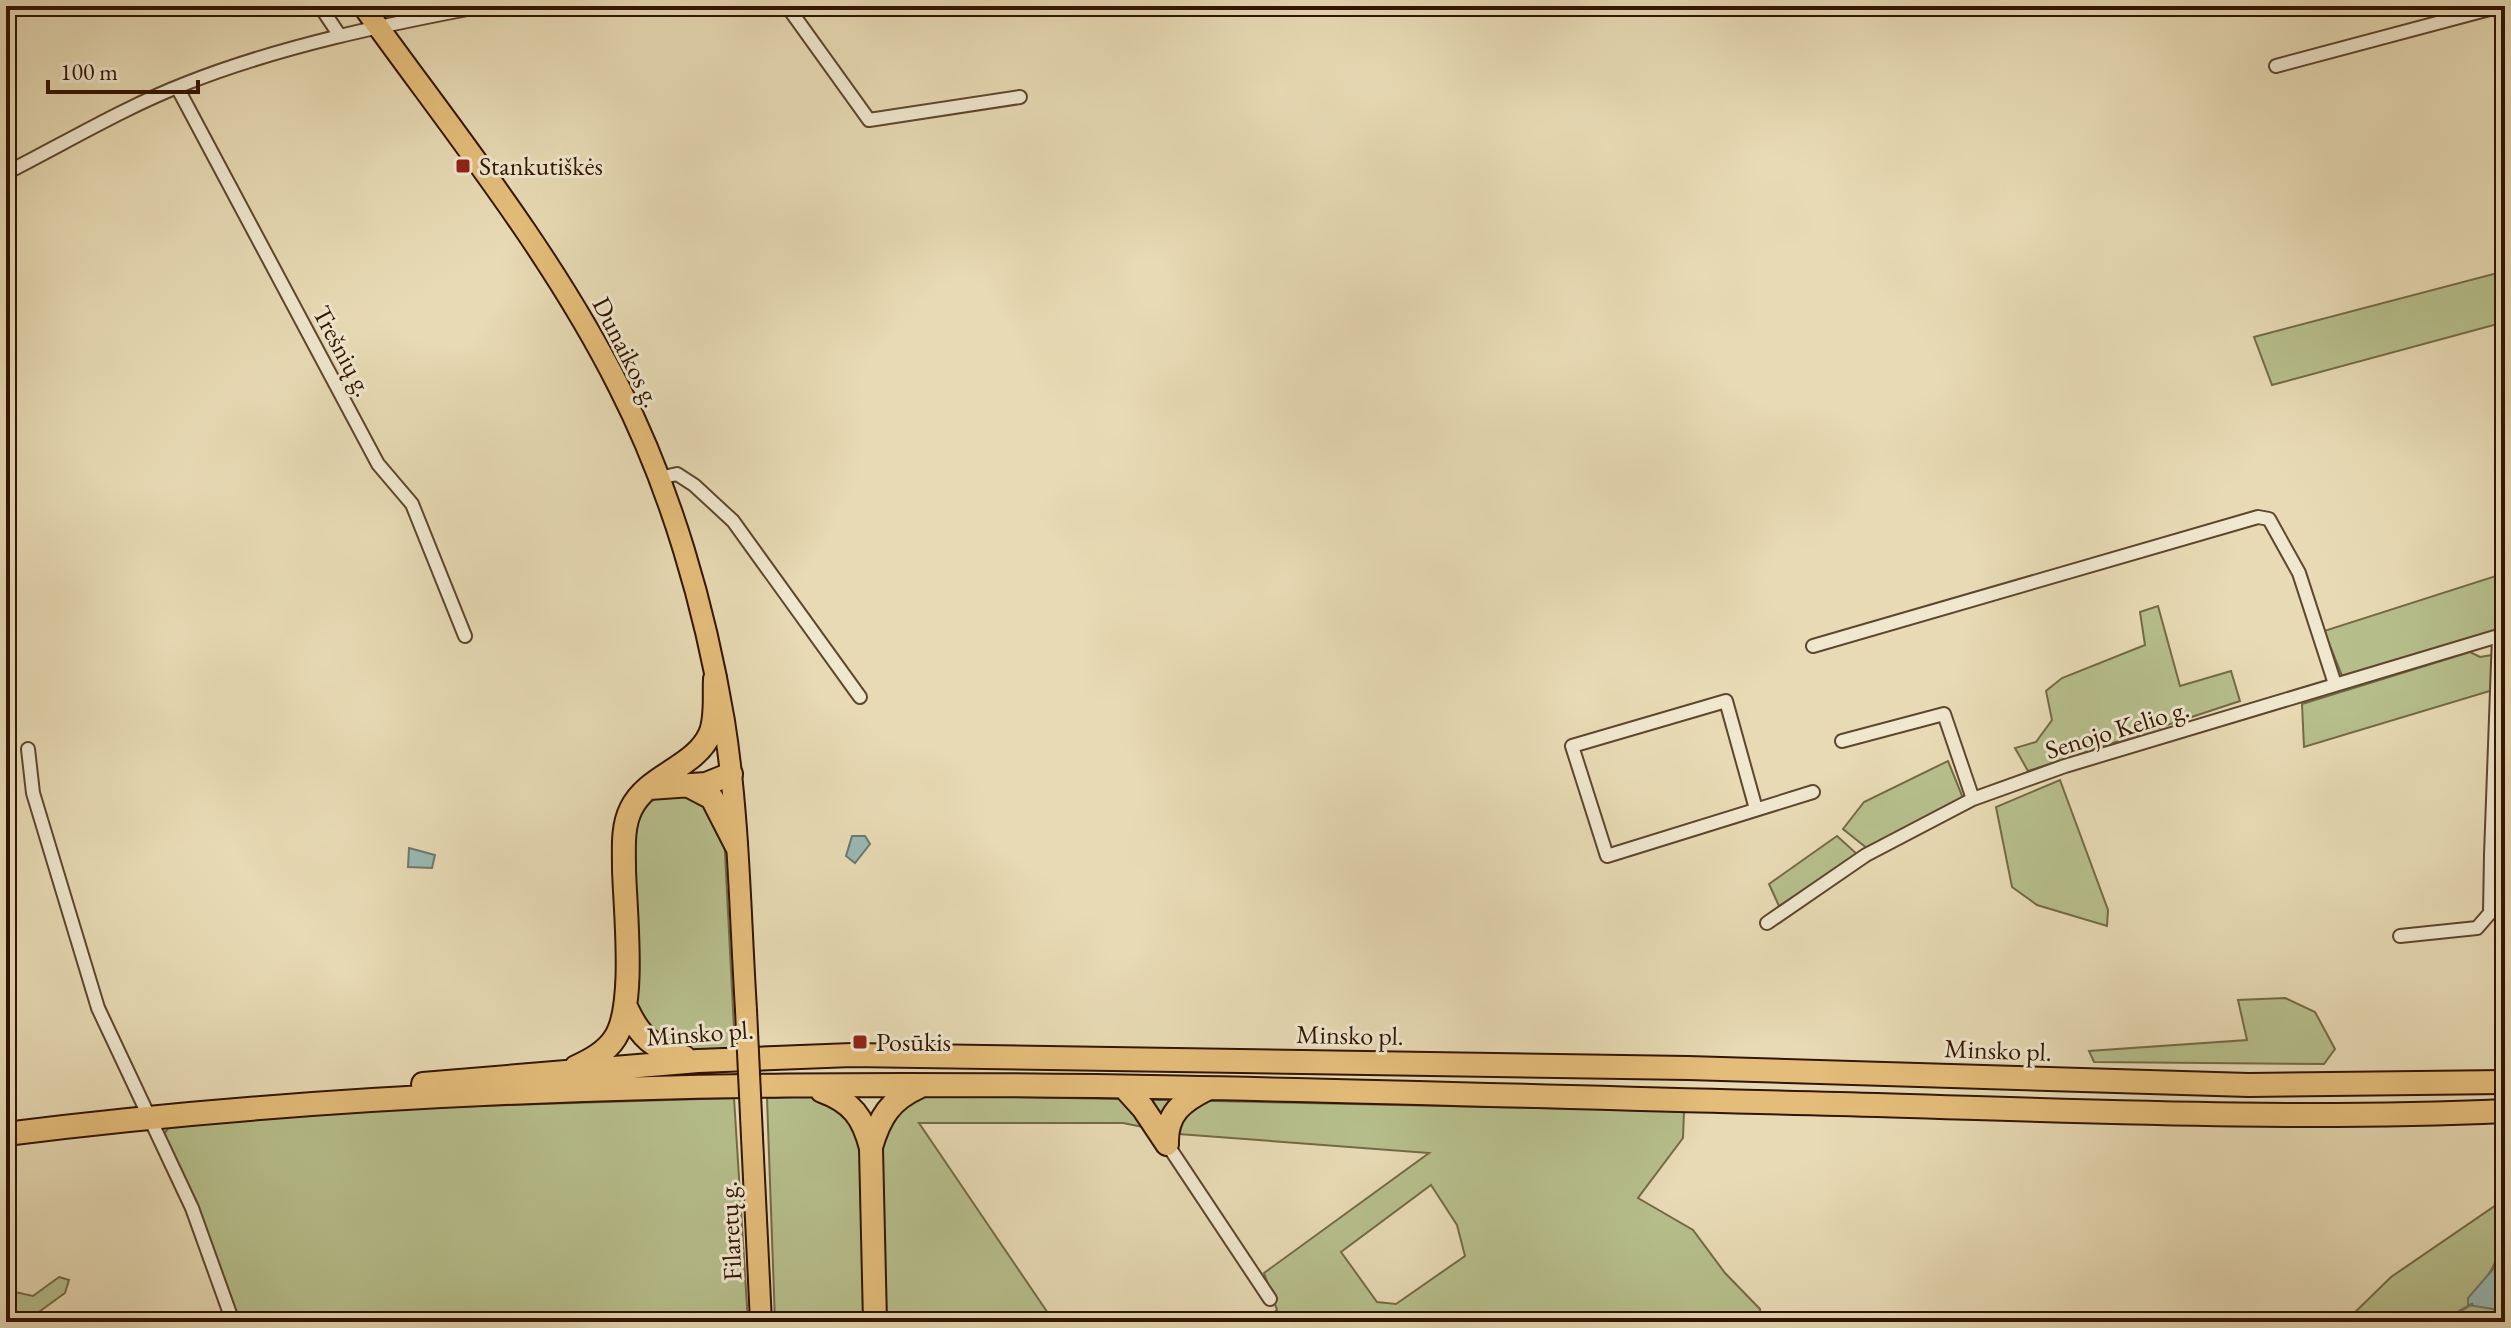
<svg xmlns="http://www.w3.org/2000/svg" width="2511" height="1328" font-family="'EB Garamond',serif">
<rect width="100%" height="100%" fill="#e7dab4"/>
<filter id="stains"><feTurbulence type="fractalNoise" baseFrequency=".0025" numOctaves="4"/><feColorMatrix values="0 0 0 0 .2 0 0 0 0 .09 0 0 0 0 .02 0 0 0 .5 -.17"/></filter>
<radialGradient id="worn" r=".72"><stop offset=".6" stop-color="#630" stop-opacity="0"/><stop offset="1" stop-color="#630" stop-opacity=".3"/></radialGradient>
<path fill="#b6bf8c" stroke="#746a46" stroke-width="2" fill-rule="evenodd" d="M2505,271V322L2272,385L2254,337Z
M2505,573V628L2343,678L2324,631Z
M2158,606L2180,686L2231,671L2240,701L2028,771L2015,748L2036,742L2052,720L2046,691L2062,678L2145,645L2140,612Z
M2470,652L2480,657L2492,655L2493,690L2304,747L2302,704Z
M1948,761L1963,798L1868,849L1843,829L1864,802Z
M2060,780L2108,910L2107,926L2037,905L2012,887L1996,807Z
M699,793L724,834L735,1048L687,1051L667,1047L635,1007L634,829C650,790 659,797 699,793Z
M1837,836L1858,855L1779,906L1769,884Z
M2285,998L2315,1012L2335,1049L2324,1064L2094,1062L2089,1051L2247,1040L2238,1000Z
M924,1095L1684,1111L1683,1138L1638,1198L1693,1230L1725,1273L1760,1309L1761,1322H1261L1277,1310L1264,1273L1429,1153L1178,1134L1123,1123H919L1054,1322H884L880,1139L888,1116ZM1431,1185L1457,1225L1465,1256L1396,1304L1377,1302L1341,1252Z
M816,1096L842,1105L861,1130L868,1322H775L767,1098Z
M734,1098L748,1322H237L164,1134L173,1122L384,1109Z
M2505,1199C2505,1229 2503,1258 2483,1282L2500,1311H2505V1322H2345L2391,1277Z
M59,1277L69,1280L65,1293L25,1322H6V1290L33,1296Z"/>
<path fill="#97bab3" stroke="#6f786c" stroke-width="2" d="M852,836H865L870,844L855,863L846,856Z
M409,848L435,855L432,868L408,867Z
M2505,1233V1311L2468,1305V1298L2494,1268Z"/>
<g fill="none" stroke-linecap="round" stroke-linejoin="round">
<path stroke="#6f786c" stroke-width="3" d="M2441,1322L2472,1304"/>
<g stroke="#5f462e" stroke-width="16">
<path id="street" d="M320,6L340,36
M787,6L869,120L1020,97
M2276,66L2501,6
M177,87L378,464L412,504L465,636
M6,173C65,143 125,107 187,83C281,46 383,25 483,6
M659,478L677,474L694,485L733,521L860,697
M1813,646L2258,517L2269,519L2299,573L2335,684
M1842,741L1944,714L1973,799
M28,749L33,793L98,1008L192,1208L233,1322
M1756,809L1726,701L1572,746L1607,856L1813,792
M2491,855L2499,636
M1767,923L1866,855L1973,799L2065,766L2505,634
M2400,936L2477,928L2490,913L2491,855L2505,854
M1167,1144L1270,1299"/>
</g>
<g stroke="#321401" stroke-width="24">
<path id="primary" d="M363,6C452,130 550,250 619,387C671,489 705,608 724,721C739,816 740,914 746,1010
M752,1137L761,1322"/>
</g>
<g stroke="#321401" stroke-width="26">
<path id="highway" d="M689,786L712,798L736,845
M649,788L706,784L731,774
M627,1009C640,1037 654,1049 684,1057
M576,1067C591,1060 606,1052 615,1038C636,1006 625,910 624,869C624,849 622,827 631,809C647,775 695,768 710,734C717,718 714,696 715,679
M423,1084L698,1061L852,1055L1688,1068L2249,1085L2505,1082
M1124,1087L1143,1108L1167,1144
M822,1091C852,1102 863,1117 871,1148L875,1322
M6,1134C613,1057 1229,1090 1839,1104C2061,1110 2283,1121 2505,1111
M1167,1144C1166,1114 1182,1101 1207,1089
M871,1147C880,1117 890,1100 919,1087"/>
</g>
<use href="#street" stroke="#efe7ce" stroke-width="12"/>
<use href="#primary" stroke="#e4bd7a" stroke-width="20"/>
<use href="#highway" stroke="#e4bd7a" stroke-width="22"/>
<g stroke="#321401" stroke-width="24" stroke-linecap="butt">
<path id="primary-bridge" d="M746,1010L752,1137"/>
</g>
<use href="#primary-bridge" stroke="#e4bd7a" stroke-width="20"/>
</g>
<g fill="#8f2418" stroke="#efe7ce" stroke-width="3">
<rect x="455" y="158" width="16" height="16" rx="4"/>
<rect x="852" y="1034" width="16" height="16" rx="4"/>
</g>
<g text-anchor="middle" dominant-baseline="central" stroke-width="6" stroke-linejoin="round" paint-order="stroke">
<g font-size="26" fill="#321401" stroke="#efe7ce" text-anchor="start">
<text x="479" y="166">Stankutiškės</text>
<text x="876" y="1042">Posūkis</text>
</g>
<g font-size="26" fill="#321401" stroke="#efe7ce">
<text transform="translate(343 351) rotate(62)">Trešnių g.</text>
<text transform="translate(627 352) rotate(63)">Dunaikos g.</text>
<text transform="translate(2117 729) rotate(-17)">Senojo Kelio g.</text>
<text transform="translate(700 1033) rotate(-4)">Minsko pl.</text>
<text transform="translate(1350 1035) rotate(1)">Minsko pl.</text>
<text transform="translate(1998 1050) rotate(2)">Minsko pl.</text>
<text transform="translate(730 1231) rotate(-93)">Filaretų g.</text>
</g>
</g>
<rect width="2511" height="1328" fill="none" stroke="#e7dab4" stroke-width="32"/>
<rect x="8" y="8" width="2495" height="1312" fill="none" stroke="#321401" stroke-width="4"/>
<rect x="16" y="16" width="2479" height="1296" fill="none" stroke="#321401" stroke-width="2"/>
<path d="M48 80v12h150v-12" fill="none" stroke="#321401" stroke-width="4"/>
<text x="60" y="80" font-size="24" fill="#321401" stroke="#efe7ce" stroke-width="6" paint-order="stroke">100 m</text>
<rect width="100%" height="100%" filter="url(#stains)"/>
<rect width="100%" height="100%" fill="url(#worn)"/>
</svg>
